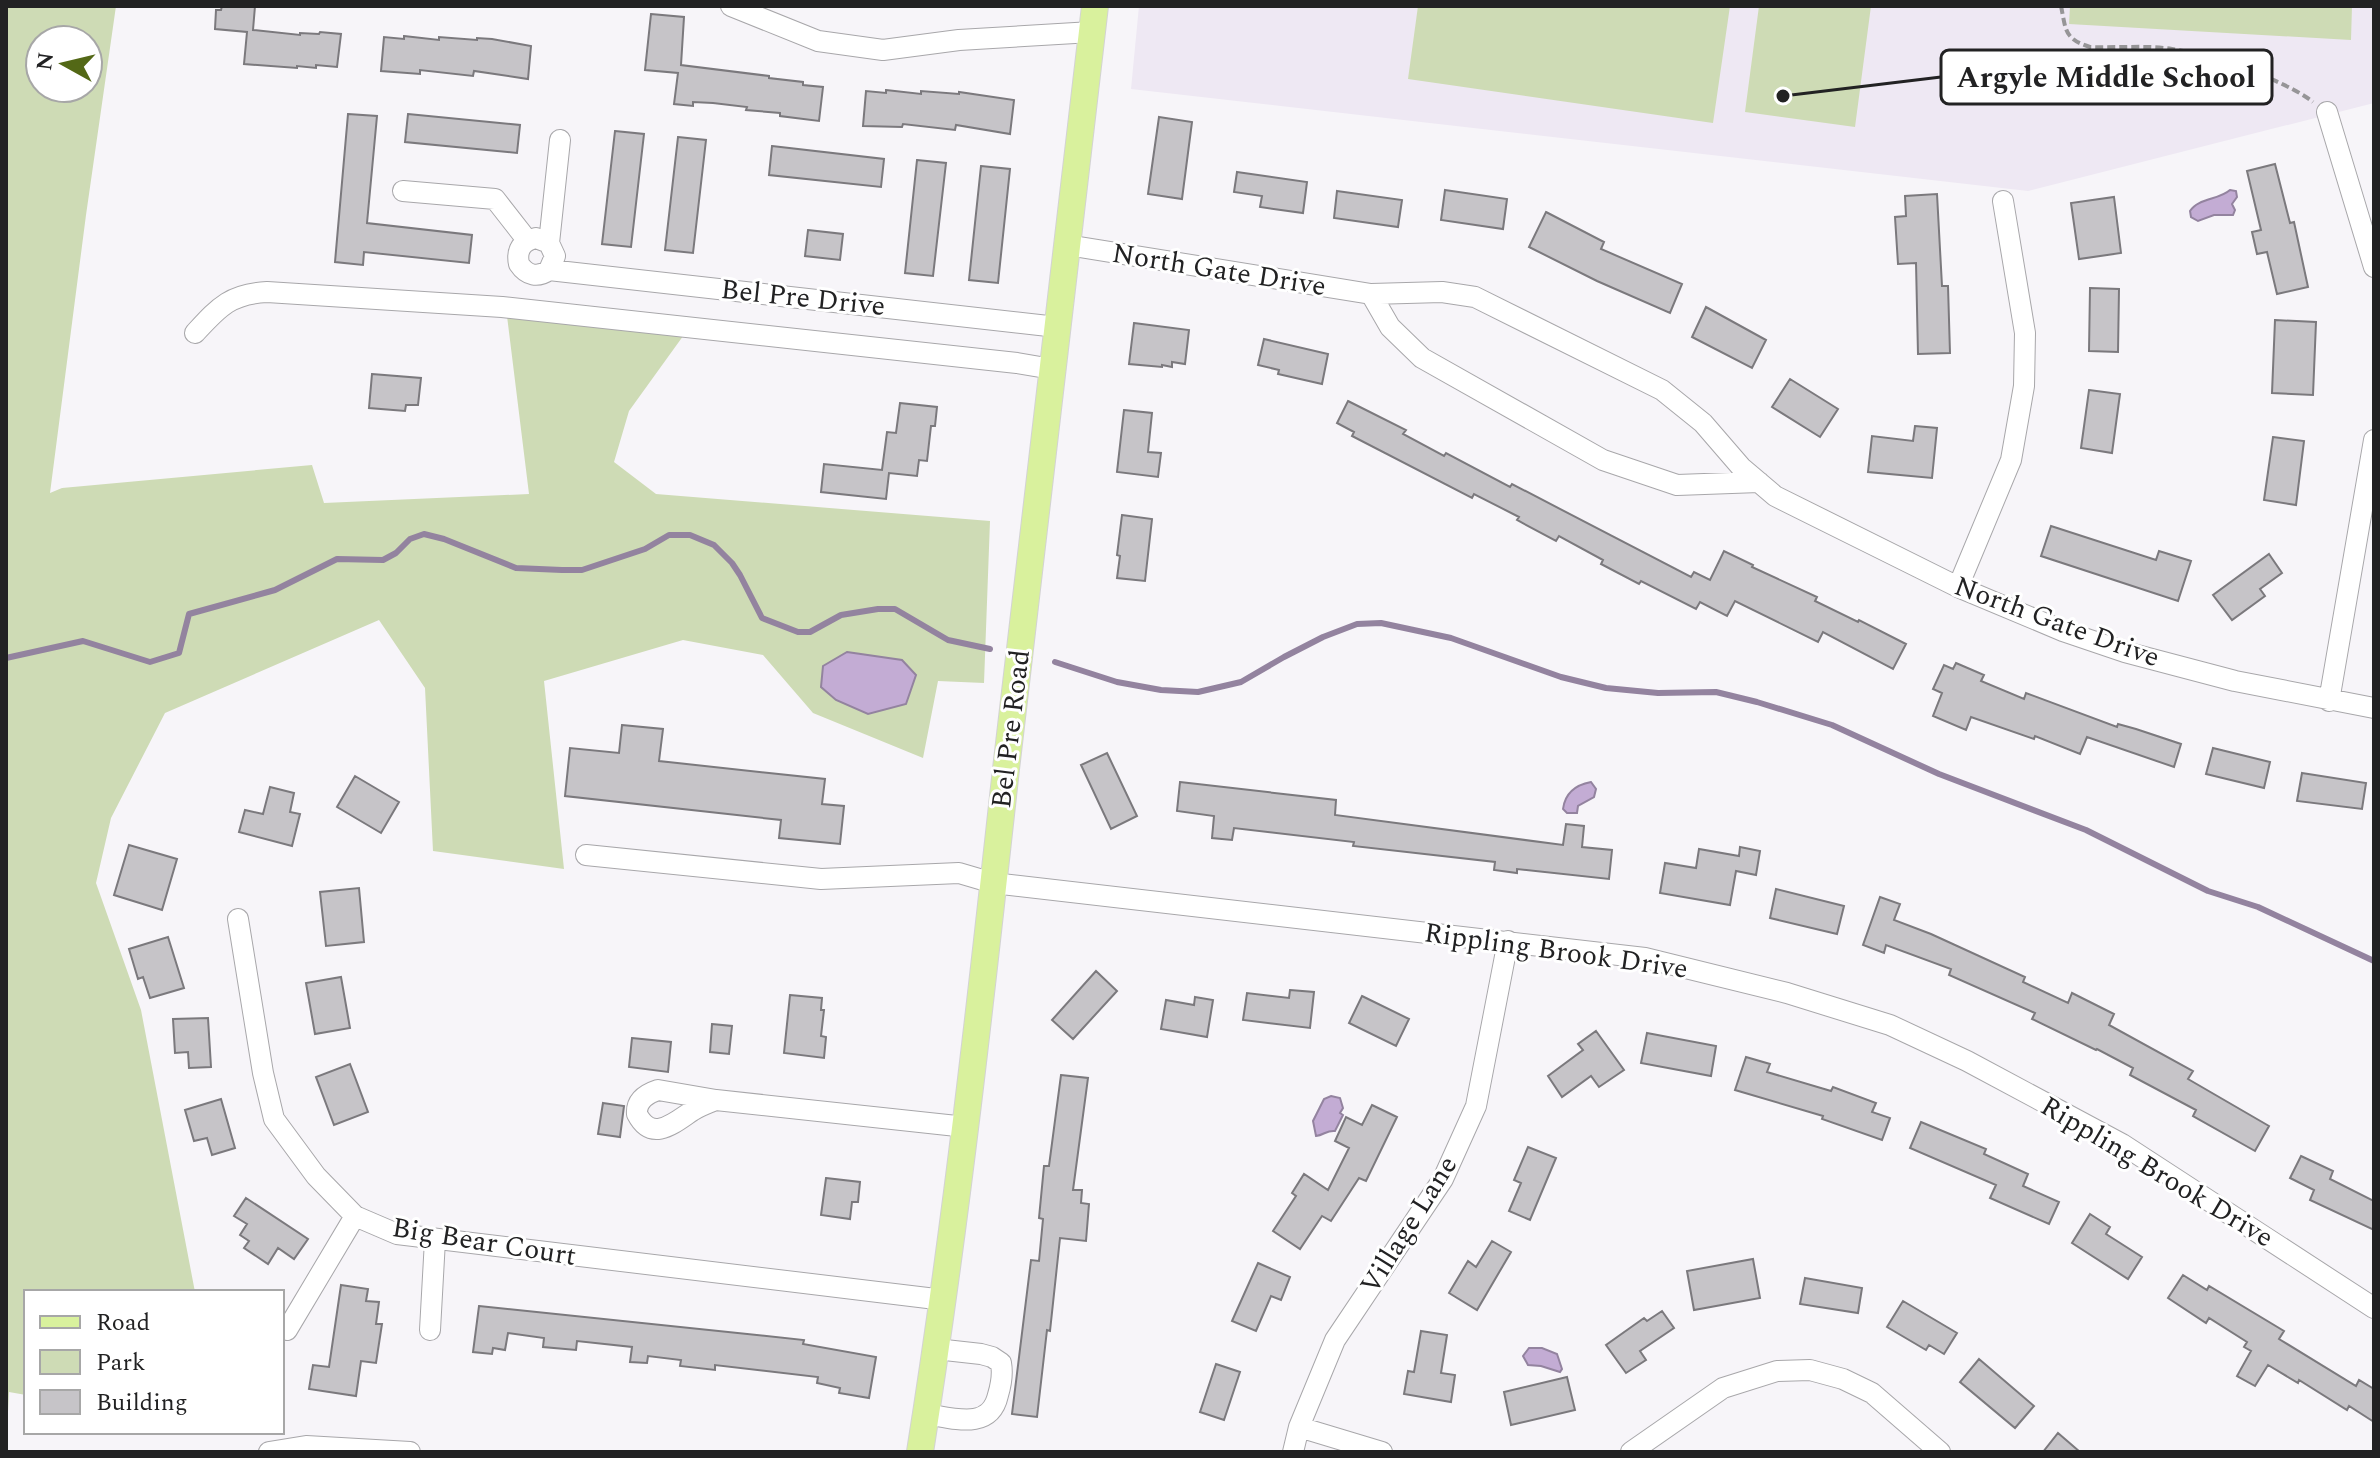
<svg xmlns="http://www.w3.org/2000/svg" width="2380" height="1458" font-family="Spectral,serif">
<rect width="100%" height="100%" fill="#f7f5f9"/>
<path fill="#eee8f3" d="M1139,6H2374V103L2028,191L1131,89Z"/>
<path fill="#cedbb5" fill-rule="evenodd" d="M6,6H116L86,215L50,493L62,488L312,465L324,503L529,494L507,316L686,332L629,411L614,462L656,494L990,521L984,683L938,681L923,758L813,713L763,655L683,640L544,681L564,869L433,851L425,688L379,620L165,713L111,818L96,883L141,1010L195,1292H26V1395L9,1392L6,1451ZM40,40H88V88H40Z
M1418,6H1730L1713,123L1408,79Z
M1759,6H1871L1855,127L1745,112Z
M2070,6H2352L2351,40L2069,24Z"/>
<path fill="#c3acd4" stroke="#93839f" stroke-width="2" d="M2230,190L2236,191L2237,197L2232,204L2235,210L2233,215H2214L2198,221L2191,217L2190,211C2198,198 2219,200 2230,190Z
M847,652L902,660L916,675L906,704L868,714L836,700L821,687L823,666Z
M1591,782L1596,789L1594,797L1578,806L1577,813H1567L1563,809C1565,793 1575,785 1591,782Z
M1331,1096L1340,1098L1343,1108L1340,1113L1343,1115L1335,1131C1327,1130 1324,1135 1316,1136L1313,1121L1324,1099Z
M1529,1348H1542L1557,1354L1562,1369L1560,1372L1541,1366L1528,1365L1523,1356Z"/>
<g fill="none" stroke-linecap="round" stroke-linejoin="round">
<path stroke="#93839f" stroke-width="6" d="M6,658L83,641L150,662L179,653L189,614L275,590L337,559L383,560L396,553L410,539L424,534L444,539L516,568L562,570H582L645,549L669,535H690L714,545L732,563L740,575L762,618L798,632H810L841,615L878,609H895L948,640L990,649
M1055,662L1117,682L1161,690L1198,692L1241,682L1284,657L1323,637L1357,624L1381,623L1451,638L1561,677L1606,688L1658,693L1716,692L1757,702L1832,725L1939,774L2086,830L2208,891L2258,907L2374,961"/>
</g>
<path fill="#c6c4c8" stroke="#7b797d" stroke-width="2" d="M222,6H255L253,30L300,35V33L319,34L320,32L341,34L337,67L316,65V68L297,66V68L244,64L247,32L215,29L216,10H221Z
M651,14L684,17L681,65L769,76V78L803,82V85L823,87L819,121L780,116V113L746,110L747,107L713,103L693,102V106L674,104L678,73L645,70Z
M404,36L439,40V37L477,40V38L492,39L531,46L528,79L474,71L473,76L420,70V74L381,71L384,37L404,39Z
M886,90L921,94V91L959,94V92L1014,100L1010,134L956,125L955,130L903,124L902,127L863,126L866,91L886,93Z
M348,114L377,116L367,223L472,235L469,263L364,252L363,265L335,262Z
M408,114L520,125L517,153L405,142Z
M1159,117L1192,122L1182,199L1148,194Z
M615,131L644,134L631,247L602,244Z
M678,137L706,140L693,253L665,250Z
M772,146L884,159L881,187L769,175Z
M917,160L946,163L933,276L905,273Z
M2275,164L2290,223L2294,222L2308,287L2277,294L2267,252L2257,254L2252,232L2261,230L2247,171Z
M981,166L1010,169L998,283L969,280Z
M1237,172L1307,182L1303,213L1260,207L1262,196L1234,192Z
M1445,190L1507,199L1503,229L1441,220Z
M1337,191L1402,200L1398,227L1334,218Z
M1937,194L1942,286H1948L1950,353L1918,354L1916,263L1898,264L1895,217L1906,216L1905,196Z
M2114,197L2121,253L2079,259L2071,203Z
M1546,212L1604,242L1601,249L1682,284L1670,313L1597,281L1529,247Z
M808,230L843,234L840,260L805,256Z
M2090,288L2119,289L2118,352L2089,351Z
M1706,307L1766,340L1752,368L1692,337Z
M2275,320L2316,322L2313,395L2272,393Z
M1134,323L1189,330L1185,364L1172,362V367L1162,365V367L1129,364Z
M1264,339L1328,354L1322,384L1278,374L1279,370L1258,365Z
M372,374L421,378L418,405H406L405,411L369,408Z
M1790,379L1838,409L1820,437L1772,407Z
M2089,390L2120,394L2112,453L2081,448Z
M1348,401L1406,430L1403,434L1444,456L1446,453L1510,487L1512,484L1691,577L1694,572L1710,580L1724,551L1753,565L1752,567L1817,597L1815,601L1858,622L1859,620L1906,644L1893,669L1823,632L1818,642L1735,601L1727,616L1700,602L1696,609L1641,581L1639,584L1601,564L1603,560L1559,536L1556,541L1517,520L1519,517L1474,494L1472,498L1352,436L1354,432L1337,423Z
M900,403L937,407L935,426H931L927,461L919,460L917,476L889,473L886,499L821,492L824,464L882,470L887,432L896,433Z
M1124,410L1152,413L1148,452L1161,453L1158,477L1117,472Z
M1915,426L1937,428L1932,478L1868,472L1872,436L1913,441Z
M2273,437L2304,441L2296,505L2264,500Z
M1122,515L1152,519L1145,581L1117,578L1120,556L1117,555Z
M2051,526L2156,560L2159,551L2191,561L2178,601L2041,556Z
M2269,554L2282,573L2260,589L2265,596L2232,620L2213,595Z
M1956,663L1984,675L1981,681L2024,699L2026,693L2117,727L2118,724L2136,729L2181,744L2174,767L2087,737L2080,754L2035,736L2034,739L1971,717L1966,730L1933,716L1942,693L1933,689L1944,665L1953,669Z
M622,725L663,729L659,761L825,779L822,804L844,806L840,844L779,838L781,820L565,796L570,748L619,753Z
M2213,748L2270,762L2264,788L2206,774Z
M1107,753L1137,816L1111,829L1081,765Z
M2302,773L2366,783L2362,809L2297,801Z
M355,776L399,802L381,833L337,807Z
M1180,782L1336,800L1335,815L1563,845L1566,824L1584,826L1582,847L1612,850L1609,879L1517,869V873L1494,870L1495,862L1353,846L1354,842L1234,828L1232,840L1212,838L1214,816L1177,811Z
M270,787L294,793L290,812L300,814L292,846L239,832L245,810L263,814Z
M129,845L177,859L162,910L114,895Z
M1740,847L1760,851L1756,875L1736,871L1730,905L1660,893L1665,863L1696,868L1699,849L1739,856Z
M359,888L364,942L326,946L320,892Z
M1776,889L1844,906L1837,934L1770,918Z
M1880,897L1900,904L1894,920L1931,934L2025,977L2023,982L2068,1003L2072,993L2114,1014L2109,1025L2193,1071L2188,1079L2269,1126L2255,1151L2193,1116L2196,1110L2130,1075L2133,1068L2097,1049L2096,1050L2032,1019L2035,1013L1949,975L1951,969L1886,945L1884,953L1863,945Z
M168,937L184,988L150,998L143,977L138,979L129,949Z
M1096,971L1117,991L1073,1039L1052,1020Z
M341,977L350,1028L315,1034L306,983Z
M1290,990L1314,992L1310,1028L1243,1020L1247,993L1289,998Z
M790,995L822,998L821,1010H824L821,1036L826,1037L824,1058L784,1053Z
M1362,996L1409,1019L1396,1046L1349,1023Z
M1195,997L1213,1000L1207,1037L1161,1029L1166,1000L1194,1005Z
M208,1018L211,1067L189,1068L188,1052L175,1053L173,1019Z
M712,1024L732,1026L729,1054L710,1052Z
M1596,1031L1624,1070L1599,1087L1591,1076L1562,1097L1548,1076L1583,1050L1578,1044Z
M1647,1033L1716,1046L1711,1076L1641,1063Z
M632,1038L671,1042L668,1072L629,1067Z
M1746,1057L1770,1064L1767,1072L1831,1091L1833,1087L1876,1103L1872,1112L1890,1118L1882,1140L1822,1119L1823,1116L1735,1090Z
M350,1064L368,1112L334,1125L316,1077Z
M1061,1075L1088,1078L1073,1190H1082L1081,1203L1089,1204L1086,1241L1060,1238L1050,1331L1047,1330L1037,1417L1012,1414L1031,1260L1039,1261L1043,1219L1039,1218L1044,1166H1049Z
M221,1099L235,1148L212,1155L207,1138L194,1141L185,1110Z
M603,1103L624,1106L620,1137L598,1134Z
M1372,1105L1397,1117L1366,1181L1359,1178L1331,1221L1322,1216L1300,1249L1273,1231L1296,1196L1292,1193L1304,1174L1328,1190L1349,1148L1335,1141L1346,1117L1362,1125Z
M1921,1122L1986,1149L1984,1154L2028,1174L2023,1186L2059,1202L2049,1224L1990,1198L1996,1185L1910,1148Z
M1528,1147L1556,1158L1530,1220L1509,1211L1521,1183L1514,1180Z
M2301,1156L2333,1171L2330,1179L2374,1201V1230L2310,1200L2314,1190L2290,1178Z
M826,1178L860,1182L858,1202H852L850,1219L821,1215Z
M246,1198L308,1239L294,1259L278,1248L268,1264L244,1248L249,1241L240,1235L247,1224L234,1216Z
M2090,1214L2110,1227L2106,1234L2142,1257L2128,1279L2072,1243Z
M1492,1241L1511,1252L1477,1310L1449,1293L1468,1261L1476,1267Z
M1753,1259L1760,1298L1694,1310L1687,1271Z
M1258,1263L1290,1277L1281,1300L1271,1296L1256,1331L1232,1321Z
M2183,1275L2207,1290L2209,1286L2284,1331L2279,1339L2356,1386L2359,1380L2374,1389V1422L2349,1406L2347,1410L2299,1380L2298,1383L2268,1365L2255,1386L2237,1376L2251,1351L2244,1347L2247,1342L2209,1318L2206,1323L2168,1298Z
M1805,1278L1862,1288L1858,1313L1800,1304Z
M341,1285L368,1289L366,1301L379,1302L376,1324H382L376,1363L361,1361L356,1396L309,1389L313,1365L329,1367Z
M1903,1301L1957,1333L1944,1354L1929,1345L1926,1350L1887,1327Z
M479,1306L804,1340L803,1344L876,1357L869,1398L839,1393L840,1388L817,1383L818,1377L715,1365V1370L680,1366L681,1360L648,1356L647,1363L630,1362L632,1347L577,1341L576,1350L543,1347L544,1338L508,1333L505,1350L493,1348L492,1354L473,1352Z
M1662,1311L1674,1328L1640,1351L1646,1360L1626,1373L1606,1345L1644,1318L1647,1321Z
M1421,1331L1447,1335L1441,1373L1455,1375L1451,1402L1404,1394L1408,1371L1414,1372Z
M1979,1359L2034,1406L2015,1428L1960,1382Z
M1216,1364L1240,1372L1224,1420L1200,1412Z
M1567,1377L1575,1410L1511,1425L1504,1392Z
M2058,1433L2080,1452H2043Z"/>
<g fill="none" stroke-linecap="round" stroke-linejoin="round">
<g stroke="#a8a7aa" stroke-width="22">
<path id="minor" d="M731,6L818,41L883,50L959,40L1092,32
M2327,112L2374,267
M403,191L495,199L527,240
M549,243L560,140
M1067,245L1371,294L1442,292L1475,297L1662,390L1703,423L1741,467L1775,496L1958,587L2063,631L2125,652L2235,681L2374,708
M549,270L555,256L549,243L536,238C522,241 516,250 519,264C527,276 538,278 549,270L1057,327
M1371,294L1390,327L1422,358L1603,460L1677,485L1759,482
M195,333C219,307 230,294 267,292L502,307L1017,363L1052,369
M1958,587L2011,460L2024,386L2025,333L2003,201
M2329,701L2374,440
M586,855L821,879L959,873L993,883L1645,958L1787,993L1890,1025L1967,1061L2122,1144L2374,1308
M238,919L263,1073L274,1119L316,1176L355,1216L397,1234L944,1300
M716,1100L658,1090C646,1094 636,1101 637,1114C652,1143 674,1123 692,1111C700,1106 708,1103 716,1100L966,1127
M287,1330L355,1216
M430,1330L435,1240
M926,1414C953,1418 990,1431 998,1395C1001,1385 1003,1374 1001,1363L992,1357L981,1354L936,1349
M1299,1427L1382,1452
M269,1452L306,1446L410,1452
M1293,1452L1299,1427L1335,1340L1443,1179L1476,1106L1508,941
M1631,1452L1723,1388L1777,1371L1810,1370L1843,1379L1872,1393L1940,1452"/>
</g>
<g stroke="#d3d3d3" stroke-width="28">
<path id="major" d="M920,1452C956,1225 981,998 1006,769C1034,515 1066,261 1095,6"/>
</g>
<path stroke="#969597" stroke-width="4" stroke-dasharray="8 4" stroke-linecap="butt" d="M2061,6C2066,30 2064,39 2090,47C2117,48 2146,45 2172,49C2207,54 2286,80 2313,102"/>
<use href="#minor" stroke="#fff" stroke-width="20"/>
<use href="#major" stroke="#d9f19d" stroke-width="26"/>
</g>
<g text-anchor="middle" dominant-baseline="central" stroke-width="6" stroke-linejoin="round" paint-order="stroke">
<g font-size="28" fill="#222223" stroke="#fff">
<text transform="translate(1219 270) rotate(9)">North Gate Drive</text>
<text transform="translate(803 298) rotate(6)">Bel Pre Drive</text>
<text transform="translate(2057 622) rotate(20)">North Gate Drive</text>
<text transform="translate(1011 729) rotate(-83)">Bel Pre Road</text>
<text transform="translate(1556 951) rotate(8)">Rippling Brook Drive</text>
<text transform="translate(2157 1172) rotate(31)">Rippling Brook Drive</text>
<text transform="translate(1409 1225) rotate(-58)">Village Lane</text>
<text transform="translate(484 1242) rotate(9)">Big Bear Court</text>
</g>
</g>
<path fill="none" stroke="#222223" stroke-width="3" d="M1783 96L1941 77"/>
<circle fill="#222223" stroke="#fff" stroke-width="3" cx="1783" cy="96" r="8"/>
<rect fill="#fff" stroke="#222223" stroke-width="3" x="1941" y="50" width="331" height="54" rx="8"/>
<g font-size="30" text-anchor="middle" font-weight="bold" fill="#222223">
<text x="2106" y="87">Argyle Middle School</text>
</g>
<rect width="2380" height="1458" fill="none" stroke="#222223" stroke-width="16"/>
<rect x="24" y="1290" width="260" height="144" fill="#ffffff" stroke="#a7a7a7" stroke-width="2"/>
<rect x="40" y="1316" width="40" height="12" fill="#d9f19d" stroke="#a7a7a7" stroke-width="2"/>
<text x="96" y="1330" font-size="24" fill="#222223">Road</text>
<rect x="40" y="1350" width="40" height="24" fill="#cedbb5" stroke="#a7a7a7" stroke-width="2"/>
<text x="96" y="1370" font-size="24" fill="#222223">Park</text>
<rect x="40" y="1390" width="40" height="24" fill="#c6c4c8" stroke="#a7a7a7" stroke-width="2"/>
<text x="96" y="1410" font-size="24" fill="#222223">Building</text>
<g transform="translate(64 64) rotate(278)"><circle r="38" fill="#ffffff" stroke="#a7a7a7" stroke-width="2"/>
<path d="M0-6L14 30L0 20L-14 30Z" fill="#536816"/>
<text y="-12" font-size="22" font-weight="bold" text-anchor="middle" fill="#222223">N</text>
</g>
</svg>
